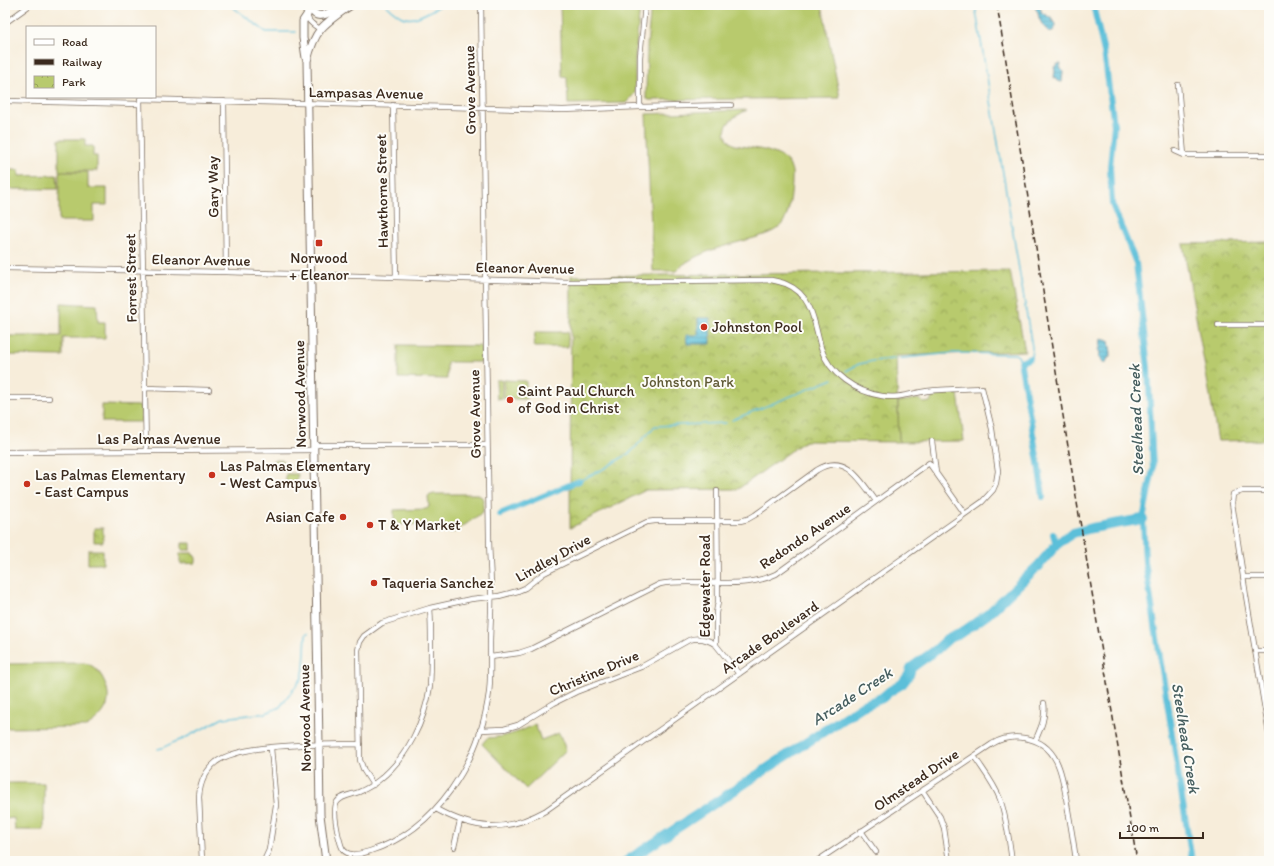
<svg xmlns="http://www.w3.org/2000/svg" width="1274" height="866" font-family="Itim,sans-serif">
<defs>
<pattern id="park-crowns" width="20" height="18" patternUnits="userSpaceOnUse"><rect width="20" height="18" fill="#b8ca6d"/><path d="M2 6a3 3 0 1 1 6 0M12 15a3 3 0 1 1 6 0" fill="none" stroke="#97a459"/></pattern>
<pattern id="water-rules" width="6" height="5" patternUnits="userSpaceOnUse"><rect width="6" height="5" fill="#5bbfd9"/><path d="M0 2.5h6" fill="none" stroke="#4c9baf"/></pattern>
</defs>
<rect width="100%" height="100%" fill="#fdfcf7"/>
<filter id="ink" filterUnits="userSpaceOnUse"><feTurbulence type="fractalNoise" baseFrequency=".025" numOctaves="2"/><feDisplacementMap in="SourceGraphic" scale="8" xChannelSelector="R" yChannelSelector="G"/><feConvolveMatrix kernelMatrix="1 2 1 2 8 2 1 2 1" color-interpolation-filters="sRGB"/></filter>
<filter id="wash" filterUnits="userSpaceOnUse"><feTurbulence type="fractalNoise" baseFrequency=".012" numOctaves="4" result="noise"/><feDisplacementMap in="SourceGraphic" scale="16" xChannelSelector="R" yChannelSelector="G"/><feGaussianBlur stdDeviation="0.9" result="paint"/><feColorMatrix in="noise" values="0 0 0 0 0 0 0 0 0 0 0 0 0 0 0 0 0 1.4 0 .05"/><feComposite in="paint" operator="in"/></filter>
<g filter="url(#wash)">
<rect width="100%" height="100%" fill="#f7edda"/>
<path fill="#b8ca6d" stroke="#7a7a46" d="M560,5H640L635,59V93L626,103L568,104L567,77L562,76Z
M651,5H822L840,98L649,100L646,98L647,46Z
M747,110C738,115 722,122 726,136C728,140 731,143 735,145C751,148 783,150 790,166C793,171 792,176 792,181C792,191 789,215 783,223C776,232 764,235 754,238C729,245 694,252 676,271H653L646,114Z
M59,139H85V146H93V156H97V171H59Z
M5,170H19V176L57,175L58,189H5Z
M59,172H88V188H107V205H94V221H59Z
M61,303L97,305L98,322H105V338H63V356L5,355V336H61Z
M535,332H568V347H534Z
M398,345L481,346V362H447V379L398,378Z
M496,380H502V399L499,398V399H497Z
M504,380L526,381V399H504Z
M958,393L964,441L899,442L898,402L916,399L921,400L923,403L930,402L933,396L936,395Z
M102,405L141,406V422H102Z
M434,494H477L483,498V512L455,532H427L426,525L394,524V510L426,509L429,507L428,496Z
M84,663C100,665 112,690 107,705C103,715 95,722 86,727L5,728V664Z
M535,724L541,740L559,733L566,750L526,789L482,744L487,738C505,737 519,733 535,724Z
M5,783H44V830H15L14,818L5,819V830Z"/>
<path fill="url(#park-crowns)" stroke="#7a7a46" d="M1269,242V440L1218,441L1183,244Z
M1010,271L1025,351L896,356L899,442L805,441L738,489L646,490L570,528L571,276Z
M273,460H283V467H273Z
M286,474H298L296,486H286Z
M94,528H103V542H94Z
M182,543H191V550H182Z
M88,550H103V564H88Z
M182,553H193L196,558V563L182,564L180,563V554Z"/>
<path fill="url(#water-rules)" stroke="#4b747c" d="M1034,5H1039L1042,13L1051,18L1056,26L1054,30L1050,32C1044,29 1038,19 1038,12L1037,11Z
M1058,64H1061L1060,67L1063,71L1062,82L1057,81L1054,77L1055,71L1054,67Z
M698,318H710L711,344H687L686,335H698Z
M1101,339L1109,341L1111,353L1110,357L1108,358L1105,364L1099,357L1100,353L1098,349L1100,348Z"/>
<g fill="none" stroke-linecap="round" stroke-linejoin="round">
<path stroke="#5bbfd9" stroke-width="1.5" d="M230,5L266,32H296
M386,5C391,9 396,14 402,17C414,23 431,10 442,5
M975,5L1032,347V353L1030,358
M846,371L859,364L873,361L953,353L1015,354L1018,356L1021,362
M732,420L833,379
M579,481L605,468L631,452L655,426L726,423
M158,749C166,747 172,742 181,740L223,718L266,713L280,707L302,678L304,668L306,634L308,633"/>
<path stroke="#5bbfd9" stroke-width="6" d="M1093,5L1104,52L1114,125L1110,167L1112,204L1136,263L1148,368L1153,469L1143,519L1145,562L1192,861
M1030,358L1021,362V366L1038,462L1043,497
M500,514L579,481
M1053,534L1056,545"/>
<path stroke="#5bbfd9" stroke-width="10" d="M627,861L862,706L882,698L890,691L902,684L909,675L911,668L915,665L936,650L949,638L960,634L988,614L1039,565L1056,545L1065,538L1073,533L1092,528L1143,519"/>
</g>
</g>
<g filter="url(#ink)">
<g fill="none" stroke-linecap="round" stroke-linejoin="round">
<g stroke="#7d6e60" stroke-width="6">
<path id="street" d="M306,5C307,20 308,22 320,29
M5,23L30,5
M1178,85L1184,155
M5,101L140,104
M224,101L226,272
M393,105L396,277
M640,107V57L645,5
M1175,151L1184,155H1269
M5,268L226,272L570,282L771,280C776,281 781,282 786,284C813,295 814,323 821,348C829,374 856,392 882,396C898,399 912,393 927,391C946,389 964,389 982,388L992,429L998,471L996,483L993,490L982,502L545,811C505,833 474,830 436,809
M1218,325H1269
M145,388L209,390
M5,398H49
M932,441L936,473L965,514
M313,445H487
M146,451L140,99L563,110L640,107L731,105
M5,452L314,450
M717,491L718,602L716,613V645L739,674
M1269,491H1242L1233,494L1232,503L1246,596L1269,734
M1243,577H1269
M430,608C431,620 431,633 431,645C431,659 431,672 430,686C425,721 407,758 379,780C373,785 366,789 359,792C352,795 342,795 337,802C332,810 338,836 341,845C345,859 360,854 370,851C437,830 480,760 489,693C491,676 490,661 490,645C490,627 492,608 491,590C491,572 489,554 489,536L481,5
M1255,651H1269
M491,657L519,653L531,649L660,584C669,582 678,582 688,582C716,582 750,587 776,574L929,463L936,473
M480,730L504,729L518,725L554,703L576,692L641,667L689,640C699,637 708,639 716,645
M1035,741C1041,728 1046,717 1044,703
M974,756C983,770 994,783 1000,799C1007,819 1009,841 1012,861
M373,785L364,771L360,760L358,650L360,642L364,636L382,623L430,608L471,599L499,596L518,591L525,588L544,573L647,522L655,521H740L748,519L755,515L817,470C846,452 861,481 876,501
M922,790L940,817L944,828L949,861
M861,831L876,852
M454,847L460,821
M202,861L199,797C200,783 205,771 216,762C244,742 325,745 360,744
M264,861L269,850L276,805L271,748
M817,861L992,744C1002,738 1012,736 1024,738C1061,743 1063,780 1068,810C1071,827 1074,844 1076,861"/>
</g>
<g stroke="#7d6e60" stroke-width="9">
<path id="secondary" d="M308,5C310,8 311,11 314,13C322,20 333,10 340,5
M306,58L303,38V21L307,15
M326,861L320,815L319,745L307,61C315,28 324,24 351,5"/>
</g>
<use href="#street" stroke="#fff" stroke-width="4.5"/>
<use href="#secondary" stroke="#fff" stroke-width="7"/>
<path stroke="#3b2a1e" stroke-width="1.5" stroke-dasharray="6 3" stroke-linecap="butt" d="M997,5L1079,515L1137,861"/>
</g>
</g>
<g fill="#c8321e" stroke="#fdfcf7" stroke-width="1.5">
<rect x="315" y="239" width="8" height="8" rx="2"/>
<circle cx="704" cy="327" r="4"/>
<circle cx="510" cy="400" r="4"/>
<circle cx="212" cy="475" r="4"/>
<circle cx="27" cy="484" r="4"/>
<circle cx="343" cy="517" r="4"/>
<circle cx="370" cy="525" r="4"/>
<circle cx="374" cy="583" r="4"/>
</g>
<g text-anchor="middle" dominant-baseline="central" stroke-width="4" stroke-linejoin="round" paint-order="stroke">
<g font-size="15" fill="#3b2a1e" stroke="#fdfcf7">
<text transform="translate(470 90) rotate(-91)">Grove Avenue</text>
<text transform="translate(366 93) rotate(1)">Lampasas Avenue</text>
<text transform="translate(213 187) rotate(-91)">Gary Way</text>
<text transform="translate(382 191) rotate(-91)">Hawthorne Street</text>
<text transform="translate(201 260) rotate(1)">Eleanor Avenue</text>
<text transform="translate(525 268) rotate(1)">Eleanor Avenue</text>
<text transform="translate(131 278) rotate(-91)">Forrest Street</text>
<text transform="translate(300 394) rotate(-91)">Norwood Avenue</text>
<text transform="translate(475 414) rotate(-91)">Grove Avenue</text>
<text x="159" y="439">Las Palmas Avenue</text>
<text transform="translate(805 536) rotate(-34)">Redondo Avenue</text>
<text transform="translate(553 558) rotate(-29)">Lindley Drive</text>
<text transform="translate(705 586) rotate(-90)">Edgewater Road</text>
<text transform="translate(770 637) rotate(-35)">Arcade Boulevard</text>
<text transform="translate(594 673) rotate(-23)">Christine Drive</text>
<text transform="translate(305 718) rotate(-91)">Norwood Avenue</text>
<text transform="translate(916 780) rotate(-34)">Olmstead Drive</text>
</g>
<g font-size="15" fill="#3b2a1e" stroke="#fdfcf7" text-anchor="start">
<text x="319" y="258" text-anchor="middle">Norwood<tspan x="319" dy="17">+ Eleanor</tspan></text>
<text x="712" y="327">Johnston Pool</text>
<text x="518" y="391">Saint Paul Church<tspan x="518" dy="17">of God in Christ</tspan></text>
<text x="220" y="466">Las Palmas Elementary<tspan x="220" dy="17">- West Campus</tspan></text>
<text x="35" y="475">Las Palmas Elementary<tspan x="35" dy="17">- East Campus</tspan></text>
<text x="335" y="517" text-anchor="end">Asian Cafe</text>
<text x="378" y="525">T &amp; Y Market</text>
<text x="382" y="583">Taqueria Sanchez</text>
</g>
<g font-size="15" fill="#605a36" stroke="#fdfcf7">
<text x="688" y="382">Johnston Park</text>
</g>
<g font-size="16" font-style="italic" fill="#465e5f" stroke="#fdfcf7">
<text transform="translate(1136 420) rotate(-92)">Steelhead Creek</text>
<text transform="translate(852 696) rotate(-33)">Arcade Creek</text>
<text transform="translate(1186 738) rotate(81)">Steelhead Creek</text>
</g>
</g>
<rect width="1274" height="866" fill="none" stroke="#fdfcf7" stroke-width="20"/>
<rect x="26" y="26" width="130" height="72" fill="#fdfcf7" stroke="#afa8a0"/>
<rect x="34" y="39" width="20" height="6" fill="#ffffff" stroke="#afa8a0"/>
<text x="62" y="46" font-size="12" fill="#3b2a1e">Road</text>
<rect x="34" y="59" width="20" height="6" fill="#3b2a1e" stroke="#afa8a0"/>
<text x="62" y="66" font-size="12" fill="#3b2a1e">Railway</text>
<rect x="34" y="76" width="20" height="12" fill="url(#park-crowns)" stroke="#afa8a0"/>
<text x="62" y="86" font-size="12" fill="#3b2a1e">Park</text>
<path d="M1120 832v6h83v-6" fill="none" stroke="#3b2a1e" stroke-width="2"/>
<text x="1126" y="832" font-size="12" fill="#3b2a1e" stroke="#fdfcf7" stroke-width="3" paint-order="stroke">100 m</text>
</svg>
